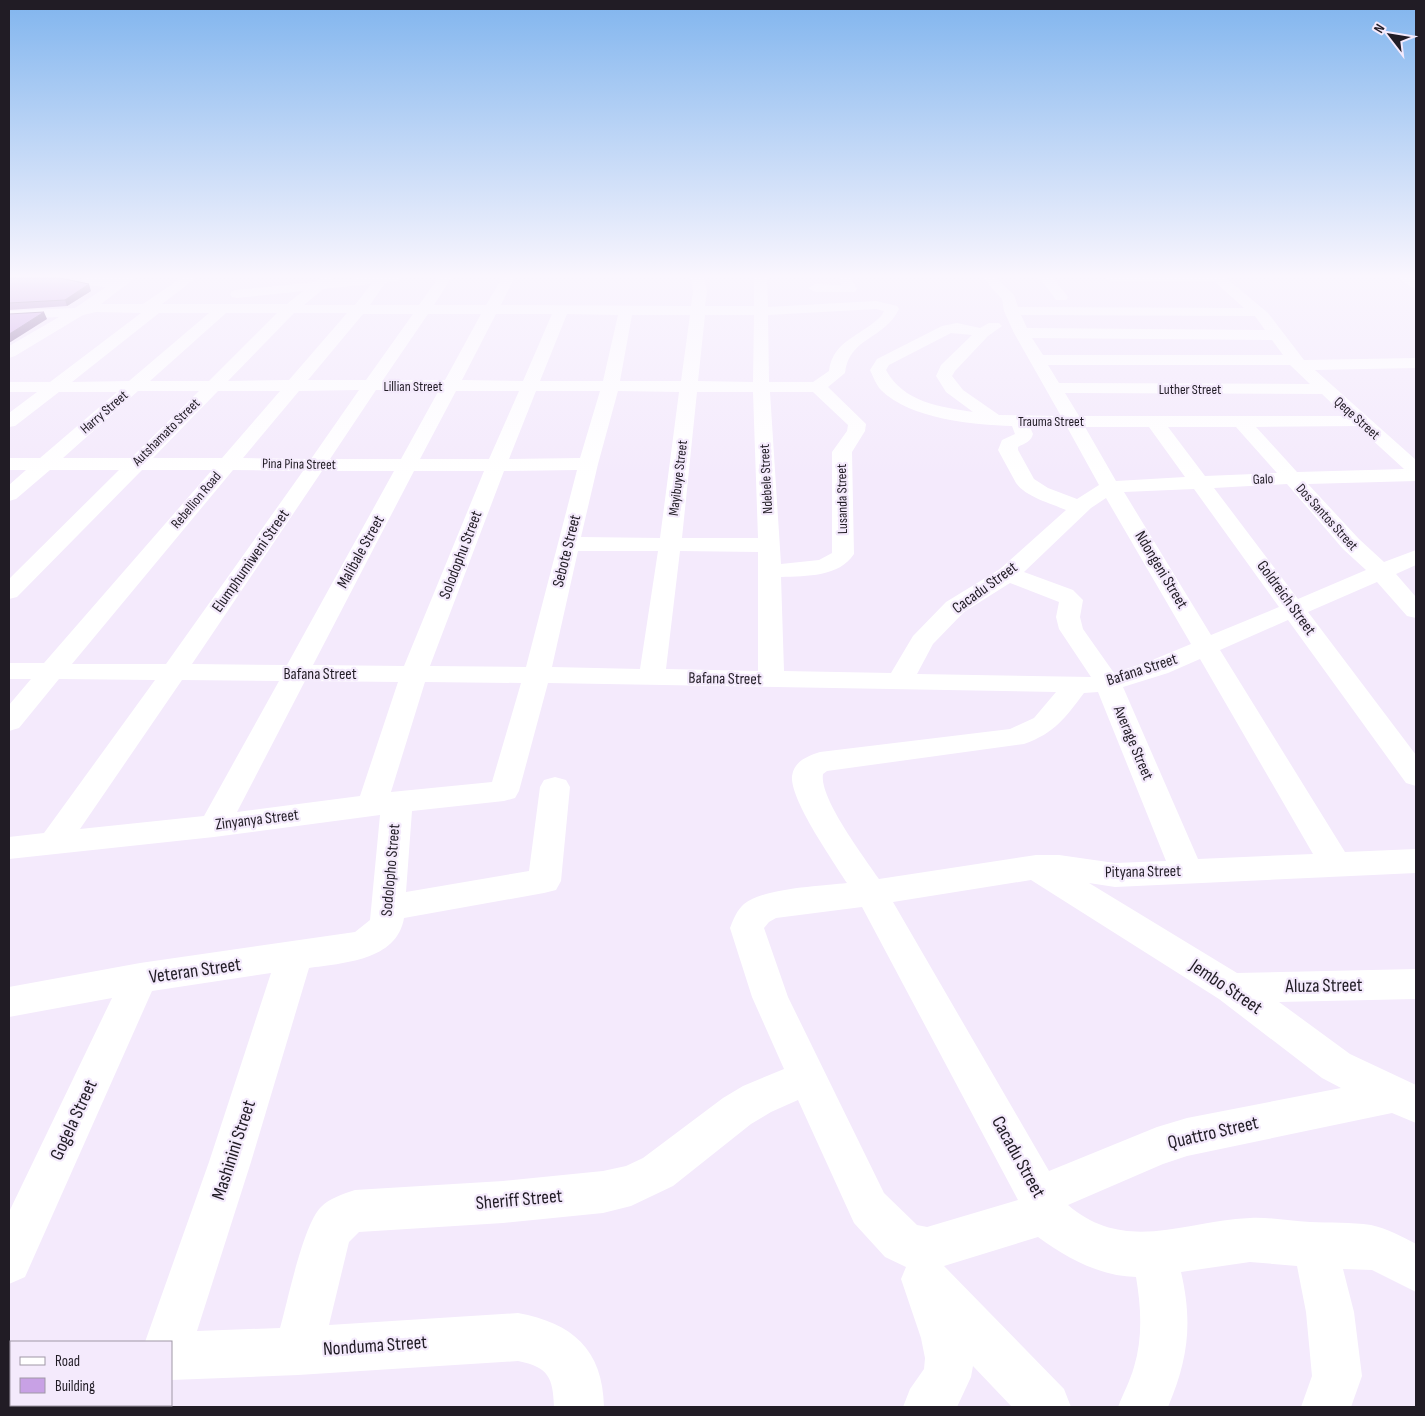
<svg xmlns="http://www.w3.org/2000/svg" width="1425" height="1416" font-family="'Sofia Sans Condensed',sans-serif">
<rect width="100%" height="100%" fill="#f4eafc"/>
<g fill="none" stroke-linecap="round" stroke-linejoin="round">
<path fill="#fff" fill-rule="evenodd" d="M85,278H135L101,304H143L181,278H196L162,304H287L303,291L237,298L232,297L230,294L232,291L237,290L315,282L320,278H333L332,280L357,278H399L398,281L385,283L370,305H419L438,278H451L434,305H486L502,278H514L501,305L691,306L693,291L691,278H704L707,291L705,306H754V278H767L768,307L876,301L897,306L899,309C884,340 849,337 845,373L828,387L866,424L865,431L852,452L854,554C839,577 807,576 781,577L784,671L891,673L913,636L946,602L1000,569L1066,510C1050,503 1026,497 1016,483L998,450L1002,440L1015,434L1012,426C973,425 910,419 881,390C876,385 873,376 870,370L877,359L942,326L957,323L980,328L989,323H999L1002,326L988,336L955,371L952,376L963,390L999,415L1061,416L1014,333L1004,311L1002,299L983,278H996L1014,295L1018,307L1244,308L1215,282H1112L1105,278H1226L1268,313L1304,360L1416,358V368L1315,370L1416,460V481L1308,484L1359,539L1384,562L1416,550V565L1396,574L1416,597V618L1407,616L1377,582L1308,612L1416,755V786L1406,783L1288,620L1220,650L1345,852L1416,849V873L1115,887L1089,883L1237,973L1416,969V999L1279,1002L1350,1054L1416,1085V1123L1392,1113L1187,1156L1163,1164L1068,1205C1125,1254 1184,1221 1250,1218C1270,1217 1290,1221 1310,1222C1330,1223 1351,1222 1371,1225C1386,1228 1403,1237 1416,1244V1292L1372,1270L1343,1269L1354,1312L1362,1376L1351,1407H1301L1312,1376L1306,1312L1297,1266L1250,1262L1181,1272C1193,1323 1188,1360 1168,1407H1118C1123,1394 1130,1381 1134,1367C1143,1337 1141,1307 1136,1277C1099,1276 1067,1258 1038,1237L944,1266L1064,1389L1071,1407H1012L973,1366L971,1377L957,1407H903L910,1389L924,1369L925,1358L921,1338L901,1279L906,1267L885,1257L854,1223L798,1100L771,1112L751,1124L673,1186L631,1206L603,1213L503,1223L359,1232L349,1242L329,1325L518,1313C572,1323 603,1349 604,1407H554C553,1378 549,1367 518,1361L298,1375L171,1380V1342H145L209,1162L271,973L152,991L25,1277L9,1284V1212L112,998L9,1017V987L140,963L355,932L370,920L380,815L214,837L9,859V837L44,833L155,680L59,679L19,728L9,731V705L31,679H9V663H44L212,470H142L17,597L9,599V579L119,470H50L16,499L9,501V485L26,470H9V458H40L117,392H59L15,426L9,427V413L37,392H9V382H50L141,313L96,312L83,315L15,356L9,358V346L59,317L9,319V311L75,308L106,287L82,285L80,282ZM371,284L355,305H304L323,289ZM876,309L884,311L882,315C863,336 833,339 829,371L813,382H769L768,315ZM159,313H209L129,381L72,382ZM226,313H277L209,381H150ZM294,313H347L289,380L228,381ZM363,314H413L366,380H308ZM428,314H481L445,380H383ZM496,314H552L523,381L462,380ZM567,314L618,315L603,381H540ZM632,315H690L681,381H620ZM705,315H754L753,382L698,381ZM1021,315L1255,316L1265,330L1027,328ZM951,333L972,335L941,365L936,376L946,392L973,412C940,407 903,402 886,370L889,365ZM1032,338L1272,340L1283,355H1043ZM1048,365H1290L1310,384L1059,383ZM359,390L311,459L243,458L299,391ZM376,390H439L401,459H330ZM138,391H199L131,458H63ZM218,391H280L222,458H153ZM456,391H519L489,459H420ZM536,391H600L580,458L509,459ZM618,391L679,392L660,538L581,537L598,464ZM697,392H753L758,538H682ZM770,392H813L848,425L847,431L832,452V553L819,560L781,564ZM1065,393L1322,394L1345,416H1079ZM1357,426L1404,469L1297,472L1256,427ZM1030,427H1067L1099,485L1077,499L1048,488L1034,479L1018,450V447C1025,443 1031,442 1033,434ZM1085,427H1149L1185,477L1116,481ZM1168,427H1236L1277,473L1205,476ZM233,470L303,471L166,664H72ZM577,470L526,667L430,666L504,471ZM322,471H394L287,665L192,664ZM414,471H484L404,666L313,665ZM1287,484L1343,549L1366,570L1298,599L1214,488ZM1194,489L1279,607L1211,635L1124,492ZM1106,498L1191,644L1150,661L1114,673L1083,629L1080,617L1083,600L1073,590L1024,572L1091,508ZM578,551H658L640,669L552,667ZM680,551L758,552V671L666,669ZM1010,583L1059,602L1056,617L1059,629L1091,677L917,674L933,644L964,612ZM1200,659L1313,854L1198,859L1123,687L1168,673ZM182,680L279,681L204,816L80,829ZM305,681L398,682L360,796L237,812ZM425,682L521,683L492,782L391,792ZM548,683L1056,692L1034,718L1010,729L820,752C808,756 794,761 792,776C790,800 834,862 847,883C822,886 763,888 744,904C737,910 733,920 730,928L752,997L784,1069L743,1086L723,1098L643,1158L626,1166L603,1171L503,1181L355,1190C343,1194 330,1198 321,1207C303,1225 288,1300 280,1328L197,1331L251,1162L309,968C342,963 397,961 404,918L544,893L556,890L561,881L570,787L566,780L555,777L544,780L540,787L529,871L406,892L412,811L504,801L515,798L519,791ZM1098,692L1166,861L1115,863L1059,855H1036L879,879C865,858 819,798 823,774L827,771L1024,744C1055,733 1065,718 1084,693ZM1031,880L1219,999L1322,1078L1341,1088L1187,1118L1157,1127L1049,1171L893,902ZM862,907L1018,1200L927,1227L917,1225L884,1193L788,997L764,928L769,922L776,918Z
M839,278H851L857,289L855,292H815L808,288L815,284L841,285Z
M1040,278H1053L1068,297L1066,300H1056Z
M1399,278H1415L1416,288L1411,287Z
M9,1343H11V1391H9Z"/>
</g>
<path fill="#ac8ac5" d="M9,278L91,291L67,306L9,310Z"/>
<path fill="#8c71a0" d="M89,284L91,291L67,306L65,300Z
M44,312L47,319L9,343V334Z"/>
<path fill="#c8a1e5" stroke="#8c71a0" d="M9,278H60L89,284L65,300L9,303Z
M44,312L11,333L9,334V314Z"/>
<linearGradient id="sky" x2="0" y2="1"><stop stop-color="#81b5ee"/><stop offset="0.58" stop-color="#faf6fe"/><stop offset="1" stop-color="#faf6fe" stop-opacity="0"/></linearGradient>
<rect width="1425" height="476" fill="url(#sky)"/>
<g text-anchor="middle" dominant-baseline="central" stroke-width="4.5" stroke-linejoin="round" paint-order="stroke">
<g font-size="14" fill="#211c25" stroke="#f4eafc">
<text x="413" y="386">Lillian Street</text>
<text x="1190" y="389">Luther Street</text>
<text transform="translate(104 412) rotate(-41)">Harry Street</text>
<text transform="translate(1357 418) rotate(42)">Qeqe Street</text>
<text x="1051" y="421">Trauma Street</text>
<text transform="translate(166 432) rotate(-45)">Autshamato Street</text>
<text transform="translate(299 464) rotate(1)">Pina Pina Street</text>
<text transform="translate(678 478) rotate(-83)">Mayibuye Street</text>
<text transform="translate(766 479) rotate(-93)">Ndebele Street</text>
<text transform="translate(1263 479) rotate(-3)">Galo</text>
<text transform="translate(842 499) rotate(-91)">Lusanda Street</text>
<text transform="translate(196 500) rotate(-50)">Rebellion Road</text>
<text transform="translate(1327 517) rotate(48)">Dos Santos Street</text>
</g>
<g font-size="16" fill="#211c25" stroke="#f4eafc">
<text transform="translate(567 551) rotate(-76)">Sebote Street</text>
<text transform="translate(361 552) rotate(-61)">Malibale Street</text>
<text transform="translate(461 555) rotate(-69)">Solodophu Street</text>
<text transform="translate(251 561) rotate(-55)">Elumphumiweni Street</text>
<text transform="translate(1161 570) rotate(59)">Ndongeni Street</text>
<text transform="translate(985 588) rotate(-36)">Cacadu Street</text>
<text transform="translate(1286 598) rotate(54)">Goldreich Street</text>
<text transform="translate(1142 670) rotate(-18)">Bafana Street</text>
<text x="320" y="674">Bafana Street</text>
<text transform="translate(725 679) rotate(1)">Bafana Street</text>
<text transform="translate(1133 743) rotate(67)">Average Street</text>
<text transform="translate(257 820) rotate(-7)">Zinyanya Street</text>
<text transform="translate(391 870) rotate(-85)">Sodolopho Street</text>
<text transform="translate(1143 872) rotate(-1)">Pityana Street</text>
</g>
<g font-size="19" fill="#211c25" stroke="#f4eafc">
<text transform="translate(195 971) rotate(-8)">Veteran Street</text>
<text transform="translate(1324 986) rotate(-1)">Aluza Street</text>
<text transform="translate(1226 987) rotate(34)">Jembo Street</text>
<text transform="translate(74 1120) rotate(-65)">Gogela Street</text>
<text transform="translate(1213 1133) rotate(-13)">Quattro Street</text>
<text transform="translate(234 1150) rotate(-72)">Mashinini Street</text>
<text transform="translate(1018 1157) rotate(61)">Cacadu Street</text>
<text transform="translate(519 1200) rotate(-5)">Sheriff Street</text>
<text transform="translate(375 1346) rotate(-4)">Nonduma Street</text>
</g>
</g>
<rect width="1425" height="1416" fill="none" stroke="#211c25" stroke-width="20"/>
<rect x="10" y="1341" width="162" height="65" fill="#f4eafc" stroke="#a098a6"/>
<rect x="20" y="1357" width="25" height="8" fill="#ffffff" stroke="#a098a6"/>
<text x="55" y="1366" font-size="15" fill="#211c25">Road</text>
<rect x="20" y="1378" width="25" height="15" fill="#c8a1e5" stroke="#a098a6"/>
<text x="55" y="1391" font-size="15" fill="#211c25">Building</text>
<g transform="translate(1390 35) rotate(301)" stroke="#f4eafc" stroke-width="4" paint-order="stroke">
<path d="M0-4L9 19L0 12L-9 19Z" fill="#211c25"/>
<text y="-8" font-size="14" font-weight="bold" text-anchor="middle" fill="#211c25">N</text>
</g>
</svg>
